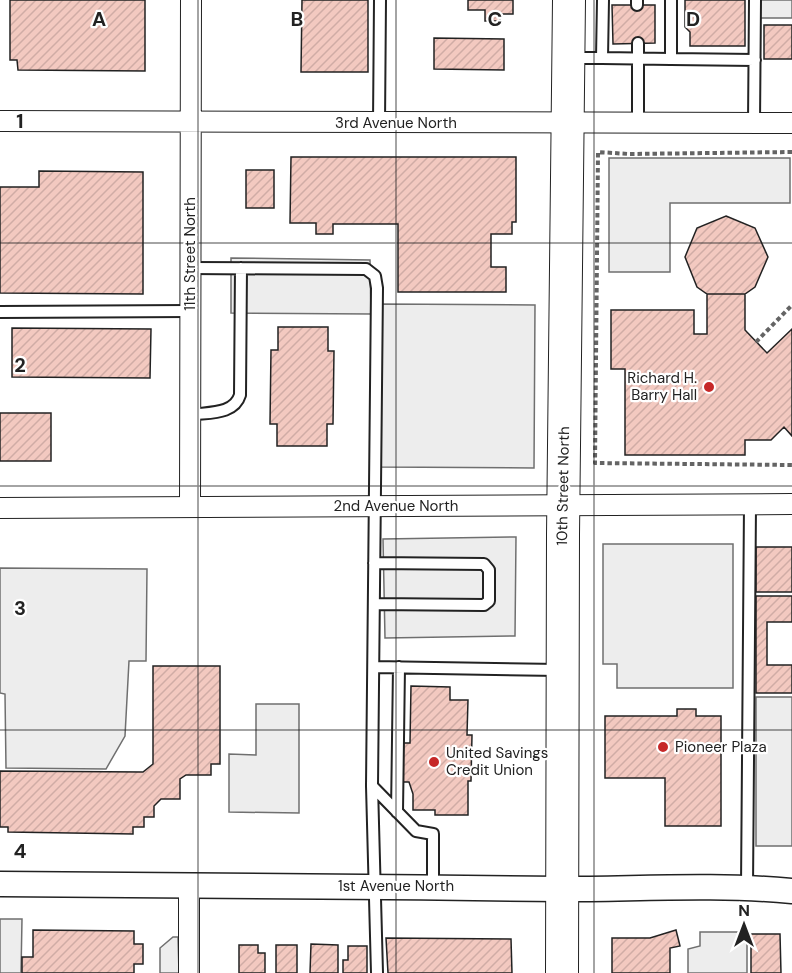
<svg xmlns="http://www.w3.org/2000/svg" width="792" height="973" font-family="'DM Sans',sans-serif">
<defs>
<pattern id="building-hatch" width="6" height="6" patternUnits="userSpaceOnUse" patternTransform="scale(1.5)"><rect width="6" height="6" fill="#f3c9c0"/><path d="M-1 1l2-2M0 6l6-6M5 7l2-2" fill="none" stroke="#d0aca5"/></pattern>
</defs>
<rect width="100%" height="100%" fill="#fff"/>
<path fill="#ededed" stroke="#6f6f6f" stroke-width="1.5" d="M752,0H792V18H752Z
M609,158H790V203H670V272H609Z
M231,258L370,260L371,314L231,313Z
M381,304L535,305L534,468L380,467Z
M516,537L515,636L385,638L383,539Z
M603,544H733V688H617V664H603Z
M0,568L147,569L146,661H129L125,736L106,769L6,768L5,694L0,693Z
M756,697H792V846H756Z
M256,704H299V813L229,812V754L256,755Z
M0,919H22L21,973H0Z
M700,932H747V973H688V949L700,946Z
M173,937H178L179,973H160V948Z"/>
<path fill="url(#building-hatch)" stroke="#222" stroke-width="1.5" d="M10,0H145V71L18,70L17,60H10Z
M302,0H368V72H301Z
M468,0H513V14H500V21H485V10H468Z
M685,0H745V46H690V32L685,27Z
M612,5H655V43L613,44Z
M764,25H792V59H764Z
M434,38L504,39V70L434,69Z
M291,157H516V222H512V234H491V267H506V292H398V224H333V234H316V223H290Z
M246,170H274V208H246Z
M39,171L143,172V294L0,293V187H39Z
M726,216L755,228L768,257L755,287L745,294H707L697,287L685,257L697,228Z
M707,294H745V330L767,353L792,329V436L784,427L771,440H745V455H625V369H611V310H694V334H707Z
M278,327H328V351H334L333,424H327V446H277V424H270L271,350H278Z
M12,328L151,329L150,378L12,377Z
M0,413H51V461H0Z
M756,547H792V592H756Z
M756,596H792V622H767V665H792V693H756Z
M153,666H220V764H211V775H186L180,779V799H161L154,806V817H144V827H133V834L8,832V827H0V771L143,772L153,764Z
M411,686L450,687V700H468L467,735H472L471,781H468V815H435V810H413V794L409,782H396V743H410Z
M677,709H696V716H721V826H665V778H605V716H677Z
M33,930L134,931V944H143V964H134V973H22V957H33Z
M676,930L680,946L670,948V973H612V938H650Z
M751,934H780L781,973H751Z
M386,938L511,939L512,973H388Z
M311,944L338,945V973H310Z
M239,945H258V953H265V973H239Z
M276,945H297V973H276Z
M348,946H367V973H343V960H348Z"/>
<g fill="none" stroke-linecap="round" stroke-linejoin="round">
<g stroke="#222" stroke-width="14">
<path id="service" d="M637,0V5
M671,0V59L755,60
M571,58H602L603,0
M602,58L671,59
M379,123L380,0
M638,123V43
M754,123L755,0
M190,268L366,269L375,276L377,288L372,786L377,973
M0,312L190,311
M190,415C208,412 234,415 240,395L241,268
M374,563L484,564L489,570V601L484,605L374,604
M374,667L559,670
M372,786L416,831L433,834V886
M397,812L399,667
M747,887L750,505"/>
</g>
<g stroke="#222" stroke-width="22">
<path id="minor" d="M0,121L792,123
M190,507L191,0
M0,508L792,504
M189,973V884"/>
</g>
<g stroke="#222" stroke-width="27">
<path id="tertiary" d="M0,884C187,884 374,887 561,889C638,889 715,884 792,891"/>
</g>
<g stroke="#222" stroke-width="34">
<path id="primary" d="M562,973L563,535L569,0"/>
</g>
<path stroke="#646464" stroke-width="4" stroke-dasharray="4.5 3" stroke-linecap="butt" d="M792,152L629,154L598,152L595,463L792,465
M756,342L792,305"/>
<use href="#service" stroke="#fff" stroke-width="10"/>
<use href="#minor" stroke="#fff" stroke-width="20"/>
<use href="#tertiary" stroke="#fff" stroke-width="24"/>
<use href="#primary" stroke="#fff" stroke-width="32"/>
</g>
<path fill="none" stroke="#222" stroke-width="1.5" stroke-opacity="0.55" d="M198,0V973M396,0V973M594,0V973M0,243H792M0,486H792M0,730H792"/>
<g fill="#c62828" stroke="#fff" stroke-width="2">
<circle cx="709" cy="387" r="6"/>
<circle cx="663" cy="747" r="6"/>
<circle cx="434" cy="762" r="6"/>
</g>
<g text-anchor="middle" dominant-baseline="central" stroke-width="4.5" stroke-linejoin="round" paint-order="stroke">
<g font-size="15" fill="#222" stroke="#fff">
<text x="396" y="123">3rd Avenue North</text>
<text transform="translate(190 254) rotate(-90)">11th Street North</text>
<text transform="translate(563 486) rotate(-89)">10th Street North</text>
<text x="396" y="506">2nd Avenue North</text>
<text x="396" y="886">1st Avenue North</text>
</g>
<g font-size="15" fill="#222" stroke="#fff" text-anchor="start">
<text x="697" y="378" text-anchor="end">Richard H.<tspan x="697" dy="17">Barry Hall</tspan></text>
<text x="675" y="747">Pioneer Plaza</text>
<text x="446" y="753">United Savings<tspan x="446" dy="17">Credit Union</tspan></text>
</g>
</g>
<g font-size="20" text-anchor="middle" font-weight="bold" fill="#222" stroke="#fff" stroke-width="4.5" stroke-linejoin="round" paint-order="stroke">
<text x="99" y="26">A</text>
<text x="297" y="26">B</text>
<text x="495" y="26">C</text>
<text x="693" y="26">D</text>
<text x="20" y="128">1</text>
<text x="20" y="372">2</text>
<text x="20" y="615">3</text>
<text x="20" y="858">4</text>
</g>
<g transform="translate(744 925)" stroke="#ffffff" stroke-width="4.5" paint-order="stroke">
<path d="M0-4.5L10 22L0 15L-10 22Z" fill="#222222"/>
<text y="-9" font-size="16" font-weight="bold" text-anchor="middle" fill="#222222">N</text>
</g>
</svg>
